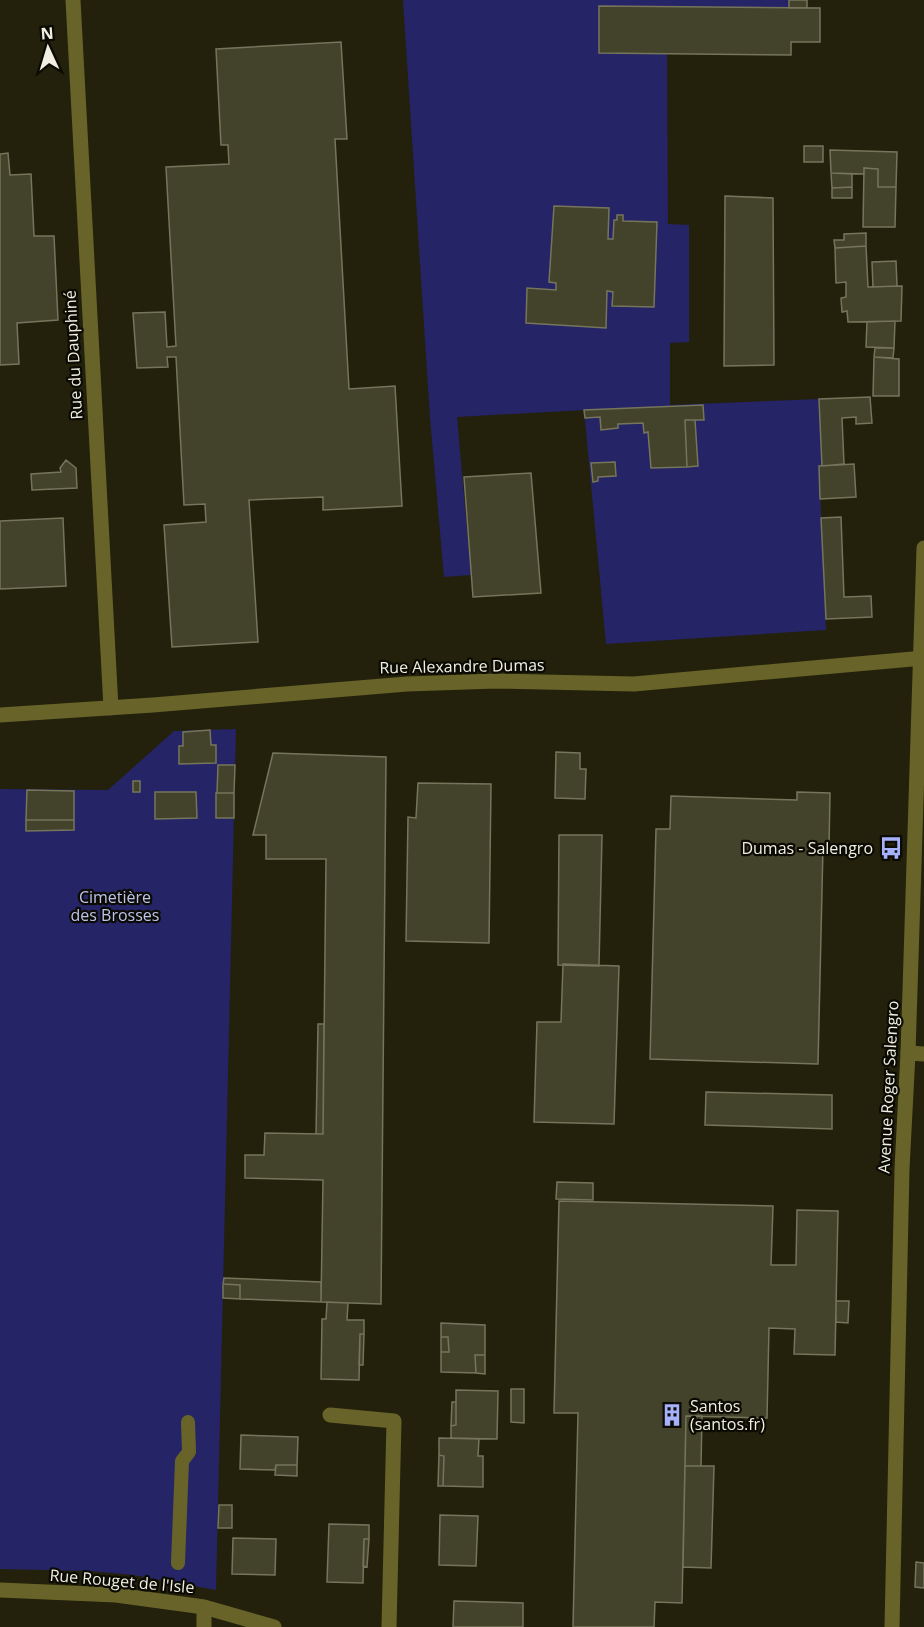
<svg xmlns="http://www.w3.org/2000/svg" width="924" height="1627" font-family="'Open Sans',sans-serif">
<rect width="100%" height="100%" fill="#23210b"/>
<path fill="#242466" d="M403,0H789V8L599,6V52L667,53L668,224L689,225V342L670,343V405L819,399L822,466H819L826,630L606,644L584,410L457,417L471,575L444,577L430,418Z
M236,729L216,1590L133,1575L90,1571L0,1569V789L108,790L174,731Z"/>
<path fill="#43422a" stroke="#76755c" stroke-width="1.5" d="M789,0H807V8H789Z
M599,6L820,8V42H791V55L599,53Z
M341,42L347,139H335L349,389L395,386L402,506L323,510V497L249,500L258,642L172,647L164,525L206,522L205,504L184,505L176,357H167L168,367L137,368L133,313L165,312L167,347L176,346L166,167L229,164L228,145H221L216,49Z
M804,146H823V162H804Z
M830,150L897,152L896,187H878V169L864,168V174L831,173Z
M8,153L10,175L31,174L34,236H54L58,320L17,323L19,364L0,365V154Z
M864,168L878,169V187H896L895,227H863Z
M831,173L852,174V187L832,188Z
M852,187V198H832V188Z
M725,196L773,198L774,365L724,366Z
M554,206L609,208L608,239H613L614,220H617V215H623V221L657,222L654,307L612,306L613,292L607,291L606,328L526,323L527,288L556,290V283L549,282Z
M866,233V246L835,248L834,240H844V234Z
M866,246L868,287L902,286L901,321L848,322L847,311L842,312L841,298L846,297V282L836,283L835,248Z
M896,261L897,286L873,287L872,262Z
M895,321L894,348L866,347L867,322Z
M875,348H894L893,358L874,357Z
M874,357L899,359V396H873Z
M870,397L872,423L856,424V417L842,418L844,464L822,466L819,399Z
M703,405L704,420H685L687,467L651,468L648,432L644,433L643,423L618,424V428L601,430L600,417L585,418L584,410Z
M685,420H695L698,466L687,467Z
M66,460L76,468L77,488L32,490L31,474L61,472L60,468Z
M615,462L616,476L598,477V481L593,482L591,463Z
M854,464L856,497L820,499L819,466Z
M531,473L541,593L473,597L464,477Z
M841,517L844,597L871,596L872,617L826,619L821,518Z
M63,518L66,586L0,589V521Z
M210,730L211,745H216V763L179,764V746H183V732Z
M556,752L580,753V769H586L585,799L555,798Z
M273,753L386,757L381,1304L321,1302L323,1180L245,1178V1155H264L265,1133L323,1134L326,859H266V835H253Z
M218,765H235L234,793H217Z
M133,781H140V792H133Z
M418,783L491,784L489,943L406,941L408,817L416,818Z
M27,790L74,791V820H26Z
M155,792H196L197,818L155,819Z
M797,792L830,793L829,847H823L818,1064L650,1059L656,829H670L671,796L797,800Z
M216,793H234V818H216Z
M26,820H74V830L26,831Z
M559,835H602L599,966L558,965Z
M563,964L619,966L614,1124L534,1122L537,1022H561Z
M318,1024H324L323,1134H316Z
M706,1092L832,1095V1129L705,1125Z
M557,1182L593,1183V1200L556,1199Z
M559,1201L773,1206L771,1265H796L797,1210L838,1211L835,1355L794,1354L795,1329L769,1328L767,1418L686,1416L682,1603L655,1602L654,1627H573L578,1413H554Z
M224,1278L321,1282V1302L240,1299V1285L223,1284Z
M223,1284L240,1285V1299L223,1298Z
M836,1301H849L848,1323L836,1322Z
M327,1302L348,1303L347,1320H364V1334H360L359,1380L321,1379L322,1319H326Z
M441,1323L485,1325V1355H475L476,1373L441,1372V1352H449L448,1337H441Z
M360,1334H364L363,1365H359Z
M441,1337H448L449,1352H441Z
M475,1355H485V1374L476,1373Z
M511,1389H524V1423L511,1422Z
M456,1390L498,1391L497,1439L451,1438V1426L456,1425Z
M452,1402H456V1425L451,1426Z
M686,1416H702L701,1466H685Z
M241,1435L298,1437L297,1465H276L275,1470L240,1469Z
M439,1438L479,1439L478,1456H483V1487L443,1486L444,1456L439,1455Z
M439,1455L444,1456L443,1486H438Z
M276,1465H297V1476L275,1475Z
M685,1466H714L711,1568L683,1567Z
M219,1505H232V1528H218Z
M440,1515L478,1516L476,1566L439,1565Z
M329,1524L369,1525V1539H364L363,1583L327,1582Z
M233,1538L276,1539L275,1575L232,1574Z
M364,1539H369L367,1567L363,1566Z
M916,1562L924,1563V1588L915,1587Z
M454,1601L523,1603V1627H453Z"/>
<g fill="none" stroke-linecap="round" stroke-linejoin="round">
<path stroke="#686429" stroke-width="14" d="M178,1563L182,1461L189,1452L188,1422"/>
<path stroke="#686429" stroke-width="15" d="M73,0L111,708
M0,715L153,705L407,684L496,681L634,684L924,658
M908,1053L924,1054
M330,1415L394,1421L389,1627
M0,1590L116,1595L204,1607L274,1627
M204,1627V1607"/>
<path stroke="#686429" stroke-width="15" d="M892,1627L902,1169L908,1053L924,548"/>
</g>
<defs>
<g id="bus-bare" transform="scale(1.8)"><path d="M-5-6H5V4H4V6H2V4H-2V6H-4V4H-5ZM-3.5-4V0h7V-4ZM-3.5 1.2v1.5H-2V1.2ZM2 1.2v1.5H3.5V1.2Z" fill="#a6b1fc" stroke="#0b0a03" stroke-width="2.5" paint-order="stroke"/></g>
<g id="building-bare" transform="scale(1.8)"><path d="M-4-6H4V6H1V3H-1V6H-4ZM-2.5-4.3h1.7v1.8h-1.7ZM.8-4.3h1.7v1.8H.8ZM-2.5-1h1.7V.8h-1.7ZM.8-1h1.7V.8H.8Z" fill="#a6b1fc" stroke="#0b0a03" stroke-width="2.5" paint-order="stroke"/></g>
</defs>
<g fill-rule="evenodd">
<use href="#bus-bare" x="891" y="848"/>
<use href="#building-bare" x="672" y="1415"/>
</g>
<g text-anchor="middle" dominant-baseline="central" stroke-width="4.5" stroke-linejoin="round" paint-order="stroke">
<g font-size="16" fill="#f0efe2" stroke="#0b0a03">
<text transform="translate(73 355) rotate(-93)">Rue du Dauphiné</text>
<text transform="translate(462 666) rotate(-1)">Rue Alexandre Dumas</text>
<text transform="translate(888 1087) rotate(-87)">Avenue Roger Salengro</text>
<text transform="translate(122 1581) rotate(5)">Rue Rouget de l'Isle</text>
</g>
<g font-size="16" fill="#f0efe2" stroke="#0b0a03" text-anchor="end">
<text x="873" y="848">Dumas - Salengro</text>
<text x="690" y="1406" text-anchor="start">Santos<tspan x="690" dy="18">(santos.fr)</tspan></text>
</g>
<g font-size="16" fill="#bcc4ee" stroke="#0b0a03">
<text x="115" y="897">Cimetière<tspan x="115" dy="18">des Brosses</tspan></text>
</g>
</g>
<g transform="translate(48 48) rotate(356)" stroke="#0b0a03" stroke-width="4.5" paint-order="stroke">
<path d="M0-4.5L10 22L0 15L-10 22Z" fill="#f0efe2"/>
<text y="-9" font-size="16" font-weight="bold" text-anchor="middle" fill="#f0efe2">N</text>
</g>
</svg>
